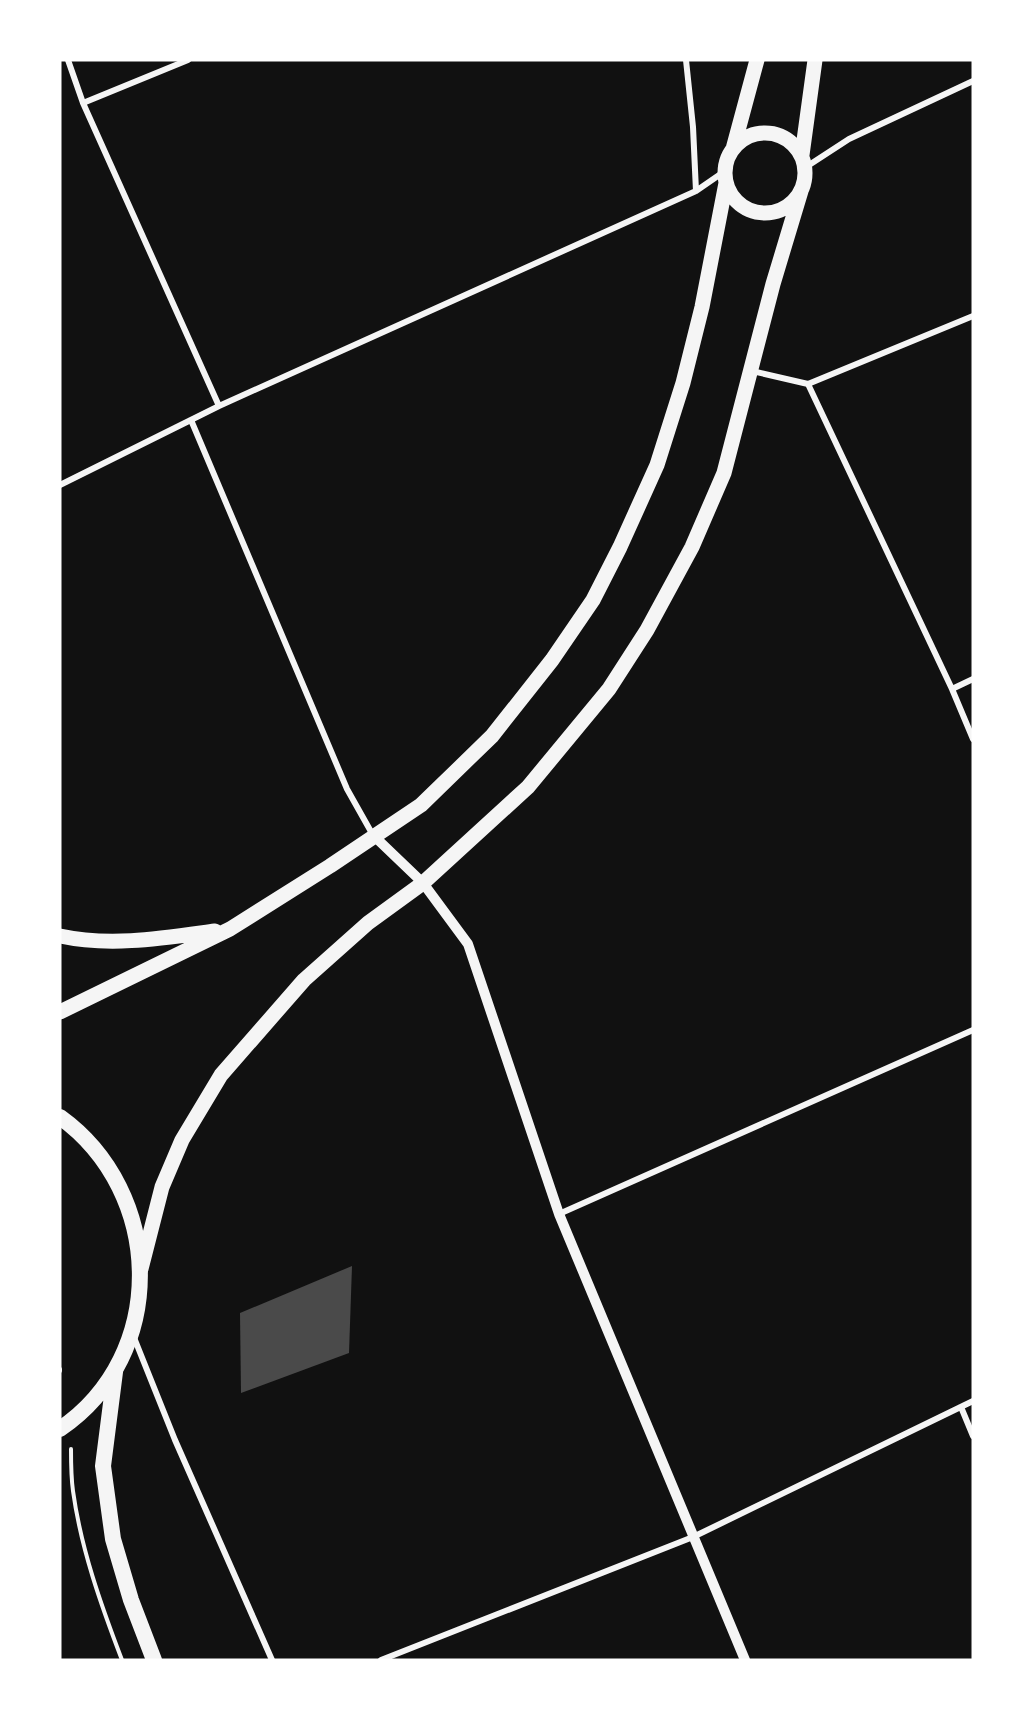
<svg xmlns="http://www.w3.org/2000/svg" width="1033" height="1720" font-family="Cabin,sans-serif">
<rect width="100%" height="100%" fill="#111"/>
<path fill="#4a4a4a" d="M352,1266L349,1353L241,1393L240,1313Z"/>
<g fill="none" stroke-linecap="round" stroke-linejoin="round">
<path stroke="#f5f5f5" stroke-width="4" d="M60,1369V1371
M71,1449C71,1463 71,1477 73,1491C81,1549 101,1605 122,1660"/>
<path stroke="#f5f5f5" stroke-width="6" d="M68,60L83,103L219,406
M686,60L693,127L696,191
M83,103L188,60
M806,167L849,139L973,81
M752,371L808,384L973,316
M808,384L952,689L973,739
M191,420L347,789L374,837
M60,485L219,406L696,191L725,171
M952,689L973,679
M559,1214L973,1030
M133,1335L175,1440L272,1660
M961,1407L973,1436
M381,1660L693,1537L973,1401"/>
<path stroke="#f5f5f5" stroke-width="10" d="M375,837L423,883L468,944L559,1214L745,1660"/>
<path stroke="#f5f5f5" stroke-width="15" d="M725 173a40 40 0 1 1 80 0a40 40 0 1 1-80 0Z
M733,149L757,60
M802,155L815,60
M60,936C111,947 164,938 215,931
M60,1012L230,929L330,866L421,805L492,736L552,660L593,600L620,547L657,465L683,383L702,307L726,183
M141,1269L162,1187L182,1140L221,1075L304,980L368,923L423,883L528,787L609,689L647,630L692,547L724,473L773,284L801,191"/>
<path stroke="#f5f5f5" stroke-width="16" d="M60,1117C164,1192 169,1355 60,1429
M115,1372L103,1466L113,1539L131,1600L154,1660"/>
</g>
<rect width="1033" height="1720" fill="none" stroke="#ffffff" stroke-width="123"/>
</svg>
